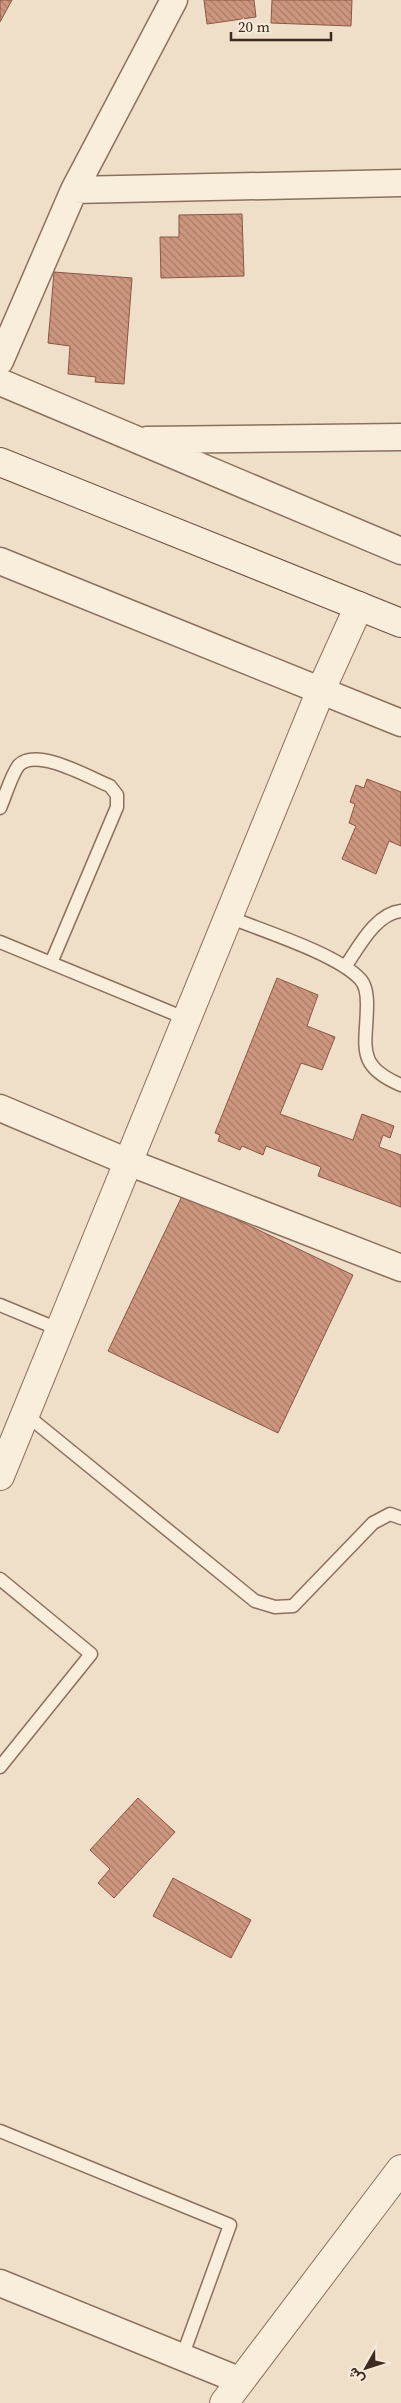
<svg xmlns="http://www.w3.org/2000/svg" width="401" height="2403" font-family="'Source Serif 4',Vazirmatn,serif">
<defs>
<pattern id="building-back-hatch" width="6" height="6" patternUnits="userSpaceOnUse" patternTransform="scale(1.25)"><rect width="6" height="6" fill="#cd967f"/><path d="M-1 5l2 2M0 0l6 6M5-1l2 2" fill="none" stroke="#a87b68"/></pattern>
</defs>
<rect width="100%" height="100%" fill="#efdfc9"/>
<path fill="url(#building-back-hatch)" stroke="#8b5743" d="M0,0H12L0,22Z
M204,0H254L256,17L207,24Z
M272,0H352L351,26L271,23Z
M242,214L244,276L161,278L160,237H179V215Z
M54,272L132,278L124,384L95,382L96,377L68,374L70,346L48,343Z
M367,779L401,792V846L389,841L376,874L342,859L356,826L349,823L355,804L350,802L356,785L364,788Z
M277,978L318,995L307,1026L335,1037L322,1070L301,1063L280,1114L353,1140L362,1114L394,1126L390,1138L383,1135L379,1147L401,1155V1207L318,1176L321,1167L266,1146L263,1155L242,1146L240,1150L218,1141L220,1135L215,1133Z
M183,1194L353,1275L278,1433L108,1351Z
M138,1798L175,1832L114,1898L98,1883L110,1869L90,1850Z
M173,1878L251,1920L231,1958L153,1916Z"/>
<g fill="none" stroke-linecap="round" stroke-linejoin="round">
<g stroke="#8c705d" stroke-width="15">
<path id="service" d="M0,808C5,797 12,773 19,765C37,747 90,778 110,786L117,795V807L51,963
M229,917C263,931 337,954 360,979C366,985 367,996 367,1004C367,1046 354,1065 401,1085
M0,942L187,1019
M345,967C359,947 375,914 401,911
M0,1305L58,1329
M24,1413L255,1601L275,1607L293,1606L373,1523L390,1514L401,1518
M0,1579L91,1654L0,1767
M0,2131L230,2225L182,2357"/>
</g>
<g stroke="#8c705d" stroke-width="29">
<path id="minor" d="M74,190L401,183
M0,361L74,190L174,0
M0,382L401,551
M147,440L401,437
M0,561L401,723
M0,1108L128,1162L401,1268
M0,2283L241,2381"/>
</g>
<g stroke="#8c705d" stroke-width="30">
<path id="tertiary" d="M0,1476L321,690L359,606
M224,2403L401,2169"/>
</g>
<g stroke="#6e5240" stroke-width="30">
<path id="secondary" d="M0,462L401,623"/>
</g>
<use href="#service" stroke="#f9eddc" stroke-width="12"/>
<use href="#minor" stroke="#f9eddc" stroke-width="26"/>
<use href="#tertiary" stroke="#f9eddc" stroke-width="28"/>
<use href="#secondary" stroke="#f9eddc" stroke-width="28"/>
</g>
<g transform="translate(366 2368) rotate(231)" stroke="#f6ead8" stroke-width="4" paint-order="stroke">
<path d="M0-4L9 19L0 12L-9 19Z" fill="#3c2b21"/>
<text y="-8" font-size="14" font-weight="bold" text-anchor="middle" fill="#3c2b21">ش</text>
</g>
<path d="M231 32v8h100v-8" fill="none" stroke="#3c2b21" stroke-width="2.5"/>
<text x="238" y="32" font-size="15" fill="#3c2b21" stroke="#f6ead8" stroke-width="4" paint-order="stroke">20 m</text>
</svg>
